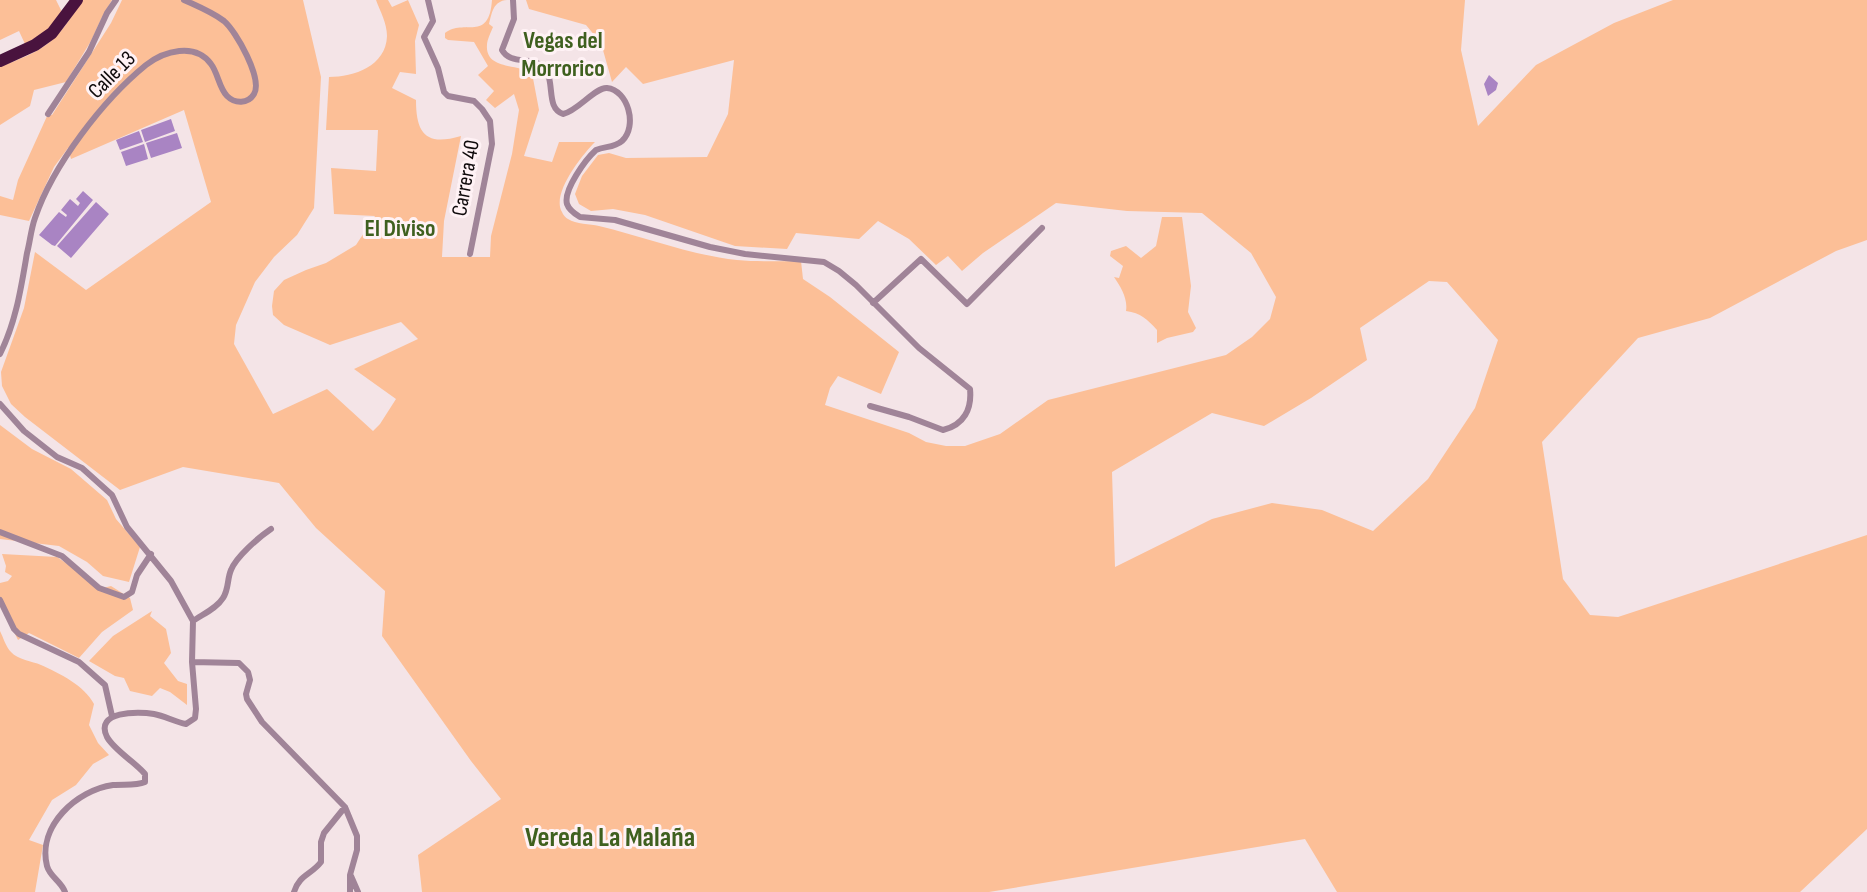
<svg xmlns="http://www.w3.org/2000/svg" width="1867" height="892" font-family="'Sofia Sans Condensed',sans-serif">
<rect width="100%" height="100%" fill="#f4e4e7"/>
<path fill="#fcbf97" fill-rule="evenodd" d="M0,0H56L62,12L52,28L25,44L19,31L0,40Z
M82,0H112L102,17L91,41L66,82L34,90L30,106L0,125V67C17,60 37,53 51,41C64,30 73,14 82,0Z
M122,0H303L321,77L314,208L297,235L274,257L255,282L236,325L234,344L273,414L327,389L373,431L380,424L396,399L354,369L418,339L401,322L330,345L284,325L273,315L272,306L274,291L284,280L306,270L326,263L356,245L375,216L334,214L331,168L376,171L378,130H326L329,77C354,77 386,66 387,36C387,23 380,11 376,0H388L392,7L408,0L419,25L415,41L416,74L400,72L392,88L416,100C416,135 427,146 461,136L444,221L442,257H490L491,236L512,154L519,110L514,94L495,108L486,100L494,91L478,75L488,66L474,42L448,40L445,38V33C464,18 489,43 492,0H507C493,1 492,13 489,24L493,27C491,32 487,40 487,45C485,70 518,64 532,73L539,110L524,156L552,162L559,142H595C582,155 551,194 562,212C563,215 566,218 568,219C576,224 590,224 599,226C645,237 690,255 737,260C758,262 780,261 801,261L803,279L830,297L899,352L881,394L838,376L830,388L825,405L909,433L926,442L946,446H965L1000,434L1048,400L1226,355L1252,337L1270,319L1276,297L1251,253L1202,213L1127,211L1056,203L983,253L962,271L948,256L936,265L909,239L878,221L859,239L796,233L787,249L735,246L645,215L613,209L591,211L579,204L575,194L582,176L598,155L609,153L626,158L707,157L728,114L734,60L643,84L626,67L612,82L601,43L586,25L529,9L526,0H1465L1461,50L1478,126L1536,65L1614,23L1673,0H1867V240L1836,251L1710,318L1638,338L1542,442L1563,579L1590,615L1618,617L1867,535V829L1800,892H1337L1305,839L989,892H422L418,855L501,799L471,761L382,636L385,591L316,528L279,483L183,467L120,490L25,417L11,404L2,386L1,372L24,308L35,252L86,290L211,202L184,110L71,159L68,148L54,167L29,221L0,215V196L13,200L18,180L48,114L52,115L111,23ZM1429,281L1447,282L1498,340L1475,408L1428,479L1373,531L1322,510L1272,503L1212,519L1115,567L1112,472L1212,413L1264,426L1311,398L1367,360L1360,328Z
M1162,217H1182L1191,286L1188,312L1196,328L1193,332L1167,338L1157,343V330C1147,319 1141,313 1126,311C1128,299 1121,287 1114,277L1119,278L1123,266L1110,256L1111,251L1126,246L1141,258L1156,246Z
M0,425L32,449L71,469L107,500L116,519L140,547L129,582L103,576L87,562L59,546L0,539Z
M2,554L57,557L103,588L111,586L130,598L133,610L102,632L79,658L29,633L18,640L0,604V583L8,581L12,576L5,572L6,566Z
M152,611L150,616L166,629L171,653L164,663L178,681L187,684V705L170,692L160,688L152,696L130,691L124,678L115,676L89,661L113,636Z
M0,631C3,637 6,647 11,652C18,660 32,661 41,665C59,673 85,686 94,704L89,725L98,743L109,755L93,764L76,785L52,800L29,840L43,845L35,892H0Z"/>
<path fill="#a984c3" d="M1489,75L1498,83L1496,90L1488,96L1484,84Z
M171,119L175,131L145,142L141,130Z
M139,131L143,142L120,150L116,140Z
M177,133L182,148L151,158L146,143Z
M144,144L148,159L126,166L121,152Z
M83,191L93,200L55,246L52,245L39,235L59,212L66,217L67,215L61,210L70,199L78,206L80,203L76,199Z
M96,202L109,214L71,258L57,246Z"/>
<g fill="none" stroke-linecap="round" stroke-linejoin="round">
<path stroke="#a08498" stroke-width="6" d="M428,0L433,21L424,37L438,68L444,92L448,96L474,101L482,109L490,121L492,144L470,254
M513,0L514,19L502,50C511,66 533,55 544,68C556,81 545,108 563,114C578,111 595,87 607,88C628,90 638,126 622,141C614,148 605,146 596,150C586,159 563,190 567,204C569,210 575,214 580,217L615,220L710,247L745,254L824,262L839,271L856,285L919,348L970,389C972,409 964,425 943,430L909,417L870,406
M48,114L89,52L107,13L116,0
M873,303L921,259L967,304L1042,228
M0,354C16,322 21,288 27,253C30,242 31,229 35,218C53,165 103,100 146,65C164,51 195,42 211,64C218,73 219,88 227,96C235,104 248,104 254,94C263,79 236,31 224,21C212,12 197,6 184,0
M0,404L24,431L57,457L82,468L112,495L127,527L171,581L193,621L192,662L196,709L195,718L186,724C175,722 165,716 154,714C138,711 94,711 107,737C114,750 135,762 145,774V782C136,786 124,784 113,785C77,790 37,826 47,866C50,877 61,881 65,892
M0,532L62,556L99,588L124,597L132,592L137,575L151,554
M0,600L14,629L19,634L79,662L105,685L112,716
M193,621C203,614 217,608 223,598C229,589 227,579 231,570C236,557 259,537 271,529
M192,662L239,663L248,672L250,680L246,694L247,699L262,722L345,807L357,836V850L350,875V892
M351,876L358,892
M294,892C299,875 311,875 321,862V842L324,833L345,807"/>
<path stroke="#49133e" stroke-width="12" d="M0,61L35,45L52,33L77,0"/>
</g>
<g text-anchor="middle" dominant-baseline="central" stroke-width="6" stroke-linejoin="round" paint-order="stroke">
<g font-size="22" fill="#0f0a0b" stroke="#fff2f5">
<text transform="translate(112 75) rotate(-45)">Calle 13</text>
<text transform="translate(466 178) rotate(-80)">Carrera 40</text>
</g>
<g font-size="24" font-weight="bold" fill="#3f601f" stroke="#fff2f5">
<text x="563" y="40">Vegas del<tspan x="563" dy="28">Morrorico</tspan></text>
<text x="400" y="228">El Diviso</text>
</g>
<g font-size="28" font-weight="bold" fill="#3f601f" stroke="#fff2f5">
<text x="610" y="837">Vereda La Malaña</text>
</g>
</g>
</svg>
